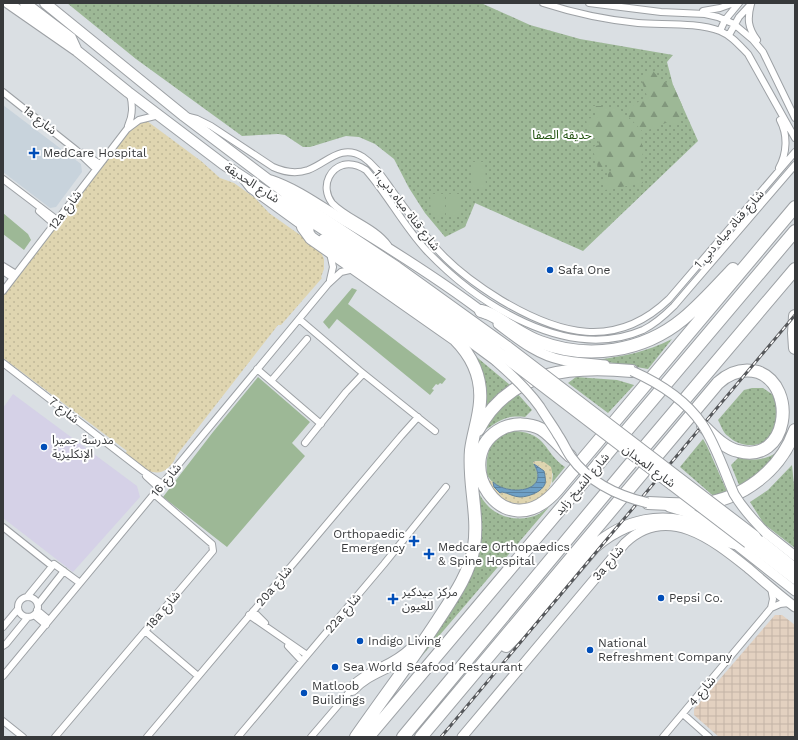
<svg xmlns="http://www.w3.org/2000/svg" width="798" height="740" font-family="'Work Sans','Noto Sans Arabic',sans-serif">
<defs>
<pattern id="industrial-grid" width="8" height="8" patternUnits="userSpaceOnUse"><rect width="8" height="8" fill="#e3d1c0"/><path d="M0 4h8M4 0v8" fill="none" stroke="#c3b4a6"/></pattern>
<pattern id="grass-dots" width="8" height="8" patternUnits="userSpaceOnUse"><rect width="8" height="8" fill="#9db896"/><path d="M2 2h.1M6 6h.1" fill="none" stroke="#81977c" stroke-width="1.8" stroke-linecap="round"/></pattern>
<pattern id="forest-firs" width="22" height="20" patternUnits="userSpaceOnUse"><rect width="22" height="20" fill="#9db896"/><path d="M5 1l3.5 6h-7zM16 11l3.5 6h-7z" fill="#81977c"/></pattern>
<pattern id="sand-dots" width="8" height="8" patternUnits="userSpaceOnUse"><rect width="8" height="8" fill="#dfd5b0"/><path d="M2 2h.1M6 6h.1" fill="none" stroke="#c0b898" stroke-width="1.8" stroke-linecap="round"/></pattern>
<pattern id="water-rules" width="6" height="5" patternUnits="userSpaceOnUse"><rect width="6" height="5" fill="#6ea0c6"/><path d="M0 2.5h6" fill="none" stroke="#5b83a2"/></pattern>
</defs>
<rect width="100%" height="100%" fill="#dadfe3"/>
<path fill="#c8d3dc" d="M3,105L81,164L82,172L56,207L50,208L3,172Z"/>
<path fill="url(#industrial-grid)" d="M775,615H782L795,625V737H719L694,715V709Z"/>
<path fill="#d5d1e7" d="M13,394L137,486L140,497L73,572L3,518V408Z"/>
<path fill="url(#grass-dots)" d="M67,3H481L530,25L580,39L673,55L667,62L673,85L698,141L583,251L475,203L465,227L445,237L425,213L409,188L394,159L375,144L359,137L346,136L310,147H303L285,135L278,134L242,136L136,59Z
M672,339L648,369L596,360C625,356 646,352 672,339Z
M467,349L510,385C498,392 490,401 482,412Z
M576,377L617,380L634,385L608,413L568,383Z
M752,388H763L776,397L780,427C775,432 770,439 764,442C752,448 737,445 728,436C723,433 721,425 718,420L744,390Z
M517,393L532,410L525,417C506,415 500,420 485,430C495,414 502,405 517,393Z
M516,431C548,434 543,452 565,467L552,483L553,474C547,467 544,458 533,462C544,482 534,491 513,490C508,489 500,488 495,484C492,482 489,478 487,475C485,452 491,434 516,431Z
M703,439L707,446L729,496L718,500L680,467Z
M786,446L741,490L731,465L738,458C759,461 768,460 786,446Z
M792,465L795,495V548L764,524L750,502L768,490Z
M474,483C478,492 482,500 489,507C501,519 523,522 539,514C542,512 546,509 549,507L409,671L451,612L461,595L468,579Z"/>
<path fill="url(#forest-firs)" d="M647,71H653L662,81L673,85L682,105L680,121L674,124L668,122L643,132L627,115L629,108L647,96L642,82Z
M592,106H601L605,109H620L622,114L641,135L643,153L639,164V174L643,183L605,190L602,180L608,177V172L613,170L608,162H604L605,169L599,170L592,147L599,145L598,138H589L586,119L598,117V112Z"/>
<path fill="url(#sand-dots)" d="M147,121L201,161L220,178L234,183L255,198L269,213L317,247L321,252L324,259V269L321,277L322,278L281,325H278L176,456C175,460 172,464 169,467C154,482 137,463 125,454L127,451L3,358V287L128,124Z
M538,461L544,462L551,467C560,498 517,516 496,495C492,491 490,484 487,479L493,482L494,487L511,495L541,489L540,467L534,464L533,462Z"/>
<path fill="#9db896" d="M473,162H485L486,187H473Z
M430,194H443L444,217H431Z
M446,194H460V216H446Z
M3,213L28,234L31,240L24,250L3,234Z
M352,288L357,290L348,304L446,379L442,384L440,383L438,385L436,384L432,389L434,390L430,395L337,319L329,329L323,322Z
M258,377L310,422L292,443L305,456L227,547L163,497L213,432Z"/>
<path fill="url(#water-rules)" stroke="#5e819c" d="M534,464L544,471C545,475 546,481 545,484C542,492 528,497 520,497C514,497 508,493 502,492L500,493L494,487L493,482C507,496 551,493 534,464Z"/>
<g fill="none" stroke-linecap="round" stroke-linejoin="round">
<g stroke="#9da1a5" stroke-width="8">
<path id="street" d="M543,3C574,13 606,20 638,23C662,25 698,22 720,31C732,36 739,45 748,54L795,138
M589,3L661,12L705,14L718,17L734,24L753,40L763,52L795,118
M751,4C747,19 748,28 757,40
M703,11L720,8L734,3
M720,31L725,20L739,3
M729,35L739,17L751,4
M3,92L76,150L96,169
M189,117L197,119L211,126L273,167C284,172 296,174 308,170C327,163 341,143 363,157C375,165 383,178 391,189C404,207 417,225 431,242C450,266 475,284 501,300C558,334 615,351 669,299L795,152
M128,126C133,115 133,106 130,94
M83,153L100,164
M779,168C787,153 788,135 780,120
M3,179L57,220
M39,211L54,224
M388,245C374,226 347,219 332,203C326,195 325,185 329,177C332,171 336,167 343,165C351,163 358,165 366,170C388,195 403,225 426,250C477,304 567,363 643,330C655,324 665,315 674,306L795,165
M3,266L16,274
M3,271L13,278
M330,280L333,267L330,253
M3,291L127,129L139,120L159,115
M299,319L359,370L435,431
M3,363L143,471L162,484
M257,369L321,424
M271,381L307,339
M305,443L346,392L363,374
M146,476L159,488
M3,527L52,566
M18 607a10 10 0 1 1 20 0a10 10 0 1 1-20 0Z
M27,597L54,564L80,583
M38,604L64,571
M771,608L780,604L789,603
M37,610L49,620
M253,611L265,623
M34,615L46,625
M249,615L307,655
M3,627L18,609
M145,631L198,676
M3,646L6,644L28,617
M288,646L302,661
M3,676L328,284L341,272L354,269
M683,714L709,737
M3,721L23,737
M55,737L213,551L212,544L154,494
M147,737L401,436L418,417
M238,737L384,564L446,487
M311,737L352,689
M663,737L771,608L773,599L771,588"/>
</g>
<g stroke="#9da1a5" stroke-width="11">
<path id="secondary" d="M244,179L251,188L309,230
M271,180C298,189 323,208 348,223C394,251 442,281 485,314
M323,239L390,283L496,361
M498,324C518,339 537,355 562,360C576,363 591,363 605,365
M669,507L692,514L710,524L795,591
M766,533L795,556
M462,737L625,543C667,503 713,540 748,568C763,581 779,595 795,607"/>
</g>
<g stroke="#9da1a5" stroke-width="12">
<path id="primary" d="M8,3L77,51L128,92L223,164L393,275L502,355
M25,3L71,38L76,49
M45,3L184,116L287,194L397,267L508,347
M755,536L795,568
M748,543L795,579"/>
</g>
<g stroke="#9da1a5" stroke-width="14">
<path id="highway" d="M303,227L311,238L455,339C472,356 482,378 480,402C479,418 473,434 471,450C468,483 479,514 474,547C469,575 453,597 438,620C412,660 383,698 356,737
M481,311C492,313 501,321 510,326C520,332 529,338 540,342C588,360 643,352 683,319C701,304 717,286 733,269
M795,316L794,333L795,348
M478,430C510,370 572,365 632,371
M570,456C561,448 552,436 541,429C529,423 514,423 503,428C446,456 503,552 557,490L795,207
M648,503C665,504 683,505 700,504C743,499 780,471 795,430
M506,646L532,620L594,547C625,520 662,512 702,527C713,532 723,541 735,543
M352,689C371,669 392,669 411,650
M368,737L795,231
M403,737L625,470L795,269
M421,737L718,383C729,373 743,368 758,372C798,387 788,465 738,451C724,448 713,435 703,426"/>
</g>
<use href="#street" stroke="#fff" stroke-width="6"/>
<use href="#secondary" stroke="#fff" stroke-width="9"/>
<use href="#primary" stroke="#fff" stroke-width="10"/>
<use href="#highway" stroke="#fff" stroke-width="12"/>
<g stroke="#56585b" stroke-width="3">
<path id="rail" d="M441,737L795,315"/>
</g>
<use href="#rail" stroke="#fff" stroke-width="1.5" stroke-dasharray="4.5" stroke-linecap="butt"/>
<g stroke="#9da1a5" stroke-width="11" stroke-linecap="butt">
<path id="secondary-bridge" d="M496,361C512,375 528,390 540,407C546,417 553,426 558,435C563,442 566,450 571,457C589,482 618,496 648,503
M632,371C659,383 685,399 702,424C716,445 724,471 734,494C743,509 754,521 766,533"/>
</g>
<g stroke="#9da1a5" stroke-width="12" stroke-linecap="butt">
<path id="primary-bridge" d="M508,347L755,536
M502,355L748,543"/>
</g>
<use href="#secondary-bridge" stroke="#fff" stroke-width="9"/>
<use href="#primary-bridge" stroke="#fff" stroke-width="10"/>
</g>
<g fill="#014eb8" stroke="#fff" stroke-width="1.5">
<path d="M32 147h4v4h4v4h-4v4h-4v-4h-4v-4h4z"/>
<circle cx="550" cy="270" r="4"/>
<circle cx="44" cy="447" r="4"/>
<path d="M412 535h4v4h4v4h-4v4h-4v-4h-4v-4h4z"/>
<path d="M427 548h4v4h4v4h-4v4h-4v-4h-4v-4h4z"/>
<circle cx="661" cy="598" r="4"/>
<path d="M391 593h4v4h4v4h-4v4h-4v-4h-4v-4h4z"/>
<circle cx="360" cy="641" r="4"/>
<circle cx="590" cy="650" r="4"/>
<circle cx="335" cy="667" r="4"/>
<circle cx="304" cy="693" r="4"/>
</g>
<g text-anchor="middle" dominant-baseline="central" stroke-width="4" stroke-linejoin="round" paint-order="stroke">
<g font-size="12" fill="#37393b" stroke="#fff">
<text transform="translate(40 120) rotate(38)">1a شارع</text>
<text transform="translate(252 183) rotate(33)">شارع الحديقة</text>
<text transform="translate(65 210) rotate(-53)">12a شارع</text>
<text transform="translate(407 210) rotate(52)">شارع قناة مياه دبي 1</text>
<text transform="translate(729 229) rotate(-49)">شارع قناة مياه دبي 1</text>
<text transform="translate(64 410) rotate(38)">شارع 7</text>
<text transform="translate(649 466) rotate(37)">شارع الميدان</text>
<text transform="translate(166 480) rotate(-50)">شارع 16</text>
<text transform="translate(582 484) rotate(-50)">شارع الشيخ زايد</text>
<text transform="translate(608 563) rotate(-50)">3a شارع</text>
<text transform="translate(274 586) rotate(-50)">20a شارع</text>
<text transform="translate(163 610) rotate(-50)">18a شارع</text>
<text transform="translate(343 613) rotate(-50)">22a شارع</text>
<text transform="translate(702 691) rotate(-50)">شارع 4</text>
</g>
<g font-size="12" fill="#21510f" stroke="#fff">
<text x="562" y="135">حديقة الصفا</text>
</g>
<g font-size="12" fill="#37393b" stroke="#fff" text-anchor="start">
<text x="43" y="153">MedCare Hospital</text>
<text x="558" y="270">Safa One</text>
<text x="52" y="440">مدرسة جميرا<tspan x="52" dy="14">الإنكليزية</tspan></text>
<text x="405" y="534" text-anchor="end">Orthopaedic<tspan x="405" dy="14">Emergency</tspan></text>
<text x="438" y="547">Medcare Orthopaedics<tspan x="438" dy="14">&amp; Spine Hospital</tspan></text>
<text x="402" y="592">مركز ميدكير<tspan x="402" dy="14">للعيون</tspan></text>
<text x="669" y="598">Pepsi Co.</text>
<text x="368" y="641">Indigo Living</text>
<text x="598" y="643">National<tspan x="598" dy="14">Refreshment Company</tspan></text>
<text x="343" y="667">Sea World Seafood Restaurant</text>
<text x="312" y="686">Matloob<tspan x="312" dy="14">Buildings</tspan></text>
</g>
</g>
<rect width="798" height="740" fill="none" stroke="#37393b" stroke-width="8"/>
</svg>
